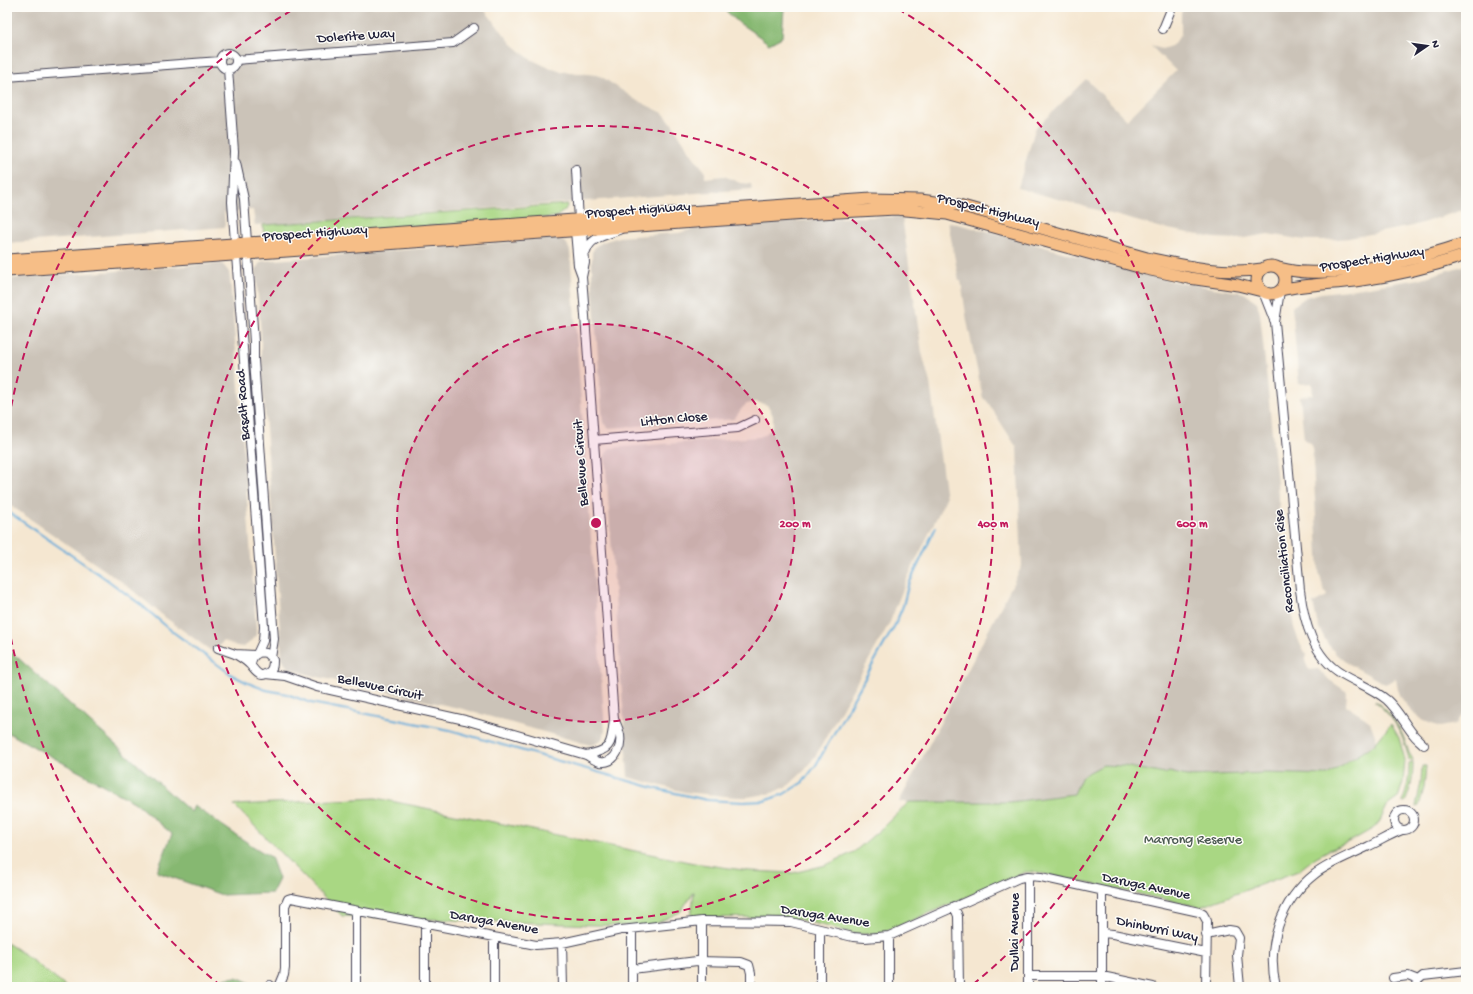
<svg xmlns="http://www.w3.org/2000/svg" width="1473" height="994" font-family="'Gochi Hand',sans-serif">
<rect width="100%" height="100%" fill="#fdfcf7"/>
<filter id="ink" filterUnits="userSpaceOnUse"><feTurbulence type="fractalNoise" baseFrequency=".025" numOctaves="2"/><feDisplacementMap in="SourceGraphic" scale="8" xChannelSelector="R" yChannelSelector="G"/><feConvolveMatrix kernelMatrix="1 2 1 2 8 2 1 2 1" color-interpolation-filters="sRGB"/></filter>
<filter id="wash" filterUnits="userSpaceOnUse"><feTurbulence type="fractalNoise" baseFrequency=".012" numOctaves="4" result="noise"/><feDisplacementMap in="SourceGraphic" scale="16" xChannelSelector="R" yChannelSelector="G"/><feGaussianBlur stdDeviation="0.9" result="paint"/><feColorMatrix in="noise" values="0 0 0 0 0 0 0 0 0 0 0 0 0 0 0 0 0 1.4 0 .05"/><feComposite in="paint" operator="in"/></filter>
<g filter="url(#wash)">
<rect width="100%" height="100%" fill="#f5e7d1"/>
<path fill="#cbc3b8" d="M7,7H482L512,44L530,59L545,66L559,71L596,75L602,77L636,100L663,113L670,121L693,156L705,171V178L724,176L740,183L751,184L752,189L255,225L253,210L224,212L225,227L7,243Z
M1184,7H1466V209L1412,226L1349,238L1324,240H1305L1268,234L1238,239L1214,238L1158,227L1018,188L1035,129L1086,79L1127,120L1176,71L1151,46L1162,49L1171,46L1175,43L1181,34V13Z
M854,217H902L922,353L930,383L946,498L906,581L890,622L816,755L805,770L789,785L772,793L748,797H736L685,792L628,777L605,455L610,448L759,437L764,435L770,430L773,425V416L770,409L767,405L756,402L747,404L743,407L734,419L609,428L603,423L592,276V252L596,246L603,242L619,237L679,233L694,229Z
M948,222L999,234L1139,274L1171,281L1244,293L1257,302L1260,314L1266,371L1286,577L1294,628L1300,644L1307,655L1305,661L1307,666L1309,670L1318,669L1328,679L1347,692L1346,706L1365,718L1370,722L1377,741L1374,745L1327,775L1266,773L1187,776L1169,772L1165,774L1082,776L1074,794L1010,802H899L1022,566L1017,448L987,401L983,398L967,321L961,281H959Z
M558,238L567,244L570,251L605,730L604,735L601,740L595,744L590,745L463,709L314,676L291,669L285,664L282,658L261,355V334L256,270L259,264L263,261Z
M214,264H222L224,266L229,272L230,279L235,341L237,358L256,629V635L248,644L243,647L237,646L223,641L214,653L166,618L125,584L7,503V279Z
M1466,265V710L1456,724L1440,727L1424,721L1415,715L1399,695L1396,679L1385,684L1344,661L1336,654L1327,643L1318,626L1313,603L1327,596L1323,587L1319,572L1312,444L1304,439L1300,396L1313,395L1312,383L1299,384L1292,307L1306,297L1321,293L1356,289L1419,279Z"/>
<path fill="#a9d783" stroke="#667c5f" d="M568,204L565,210L556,217L264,238L263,225Z
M1375,701C1393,714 1402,730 1408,750C1409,755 1413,757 1413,761L1409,760C1403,734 1396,719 1375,702Z
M1391,724L1399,738L1405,760L1403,782L1398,798L1387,806L1380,821L1374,828L1353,840L1329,850L1316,857L1298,871L1200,907L1035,872H1025L892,929L877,934H856L797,919L779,917L691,918L694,892L680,912L649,927L342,916L234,805L376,798L694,863L750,871L793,873L826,865L854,852L883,827L909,802H1010L1074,794L1082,776L1103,765L1124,766L1165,774L1169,772L1187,776L1266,773L1327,775L1374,745Z
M1409,763H1413C1413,777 1411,789 1405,802L1402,801C1408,789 1409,776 1409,763Z
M1422,766H1426L1424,788L1419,806L1416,807L1421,782Z
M7,943L24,954L66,987H7Z"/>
<path fill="#86b871" stroke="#546d56" d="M723,7H783L784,8L782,37L769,44L760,37L739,23L724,9Z
M7,648L191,812L194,806C220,823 244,842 271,857L279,879L272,893L222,895L157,872L172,834L134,802L7,732Z
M236,977L246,981L257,987H196L201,982Z"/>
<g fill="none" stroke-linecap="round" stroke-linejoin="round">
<path stroke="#62aad9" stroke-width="2" d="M7,511L106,579L140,604L173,632L232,675L248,683L266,690L287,694L311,703L450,730L657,789L707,800L743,802L764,801L784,794L803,782L816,765L895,625L903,606L908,586L936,527"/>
</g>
</g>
<g filter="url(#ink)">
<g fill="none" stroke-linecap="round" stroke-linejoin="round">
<g stroke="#424052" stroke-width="10">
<path id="minor" d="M1163,29L1172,7
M220 61a8 8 0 1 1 16 0a8 8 0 1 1-16 0Z
M236,60L453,43L474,28
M228,69L234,151L232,202L264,627L263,641L257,654
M7,77L220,61
M236,163L244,199L254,342V360L274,639L271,658
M576,170L579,220L583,230L585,263L582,277L584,302L614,719C611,744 613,750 586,755
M577,227L575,231L578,265L582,276
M586,252C590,237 607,235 619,230
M1280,291L1275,322L1300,590C1304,622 1313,657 1342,674C1357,683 1374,689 1387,700C1398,710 1404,723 1413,734C1416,738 1420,741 1424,745
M1263,292L1274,320
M594,440L738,428L755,420
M218,648L235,654L255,655
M235,654C240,657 247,661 251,666C256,672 260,679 269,672C273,669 273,665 273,660L266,653C257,651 251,656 251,666
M265,674L285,676L317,687L465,720L586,755C590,757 595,761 600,762C617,764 623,744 619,731C618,727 616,723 614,719
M1394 820a10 10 0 1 1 20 0a10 10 0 1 1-20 0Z
M1028,876V987
M1102,891V987
M954,906L958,916L959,987
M702,921V987
M425,923V987
M632,929V987
M820,930V987
M1102,933L1113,934L1206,953
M1206,935L1229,930L1235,931L1239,938L1237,955L1240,987
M494,937V987
M562,943L563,987
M632,969L697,961L741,962L749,965L751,973V987
M1028,976H1102L1153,987
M1393,978L1408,976L1418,980
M270,985L272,987
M279,987L284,975L285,968V906L288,899L291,898L536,945L562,943L621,930L702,921L791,922L853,937L865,938L889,936L1019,878L1028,876L1041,877L1199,912L1203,914L1207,921L1206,987
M356,987V911
M889,987V936
M1276,987C1266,946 1280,901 1315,874C1331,862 1351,855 1369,846C1380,841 1391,834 1402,830
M1417,987L1418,980L1423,976L1466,971"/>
</g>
<g stroke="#424052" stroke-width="13">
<path id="major" d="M7,260L871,199L920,200L959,205L1147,258C1185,266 1224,275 1262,269
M1257 280a14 14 0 1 1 28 0a14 14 0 1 1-28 0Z
M1279,268C1288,270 1297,272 1306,272C1356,275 1419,259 1466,243
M7,271L820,213L896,209L947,214L1146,269L1189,278L1238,285L1262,291
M1281,290C1305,284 1330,284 1355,281C1393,276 1430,267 1466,255"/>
</g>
<use href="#minor" stroke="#fff" stroke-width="8"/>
<use href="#major" stroke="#f6be87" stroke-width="11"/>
</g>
</g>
<circle cx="596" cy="523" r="199" fill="#c2185b" fill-opacity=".12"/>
<g fill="none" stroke="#c2185b" stroke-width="2" stroke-dasharray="7 5">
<circle cx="596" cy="523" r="199"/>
<circle cx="596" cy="523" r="397"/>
<path d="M221 986A596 596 0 0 1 7 616M7 430A596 596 0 0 1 294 9M898 9A596 596 0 0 1 971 986"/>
</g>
<g text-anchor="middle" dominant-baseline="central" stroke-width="3" stroke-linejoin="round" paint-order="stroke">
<g font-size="14" fill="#22223b" stroke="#fdfcf7">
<text transform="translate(356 37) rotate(-4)">Dolerite Way</text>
<text transform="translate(638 211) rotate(-4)">Prospect Highway</text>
<text transform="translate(988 211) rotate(14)">Prospect Highway</text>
<text transform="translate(315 234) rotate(-4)">Prospect Highway</text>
<text transform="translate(1372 260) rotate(-9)">Prospect Highway</text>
<text transform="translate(244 405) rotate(-94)">Basalt Road</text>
<text transform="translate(674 420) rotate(-5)">Litton Close</text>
<text transform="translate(582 463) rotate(-94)">Bellevue Circuit</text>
<text transform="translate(1285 561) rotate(-96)">Reconciliation Rise</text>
<text transform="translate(380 688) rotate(12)">Bellevue Circuit</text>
<text transform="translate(1146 887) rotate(12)">Daruga Avenue</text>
<text transform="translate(825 917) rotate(9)">Daruga Avenue</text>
<text transform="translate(494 923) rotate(10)">Daruga Avenue</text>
<text transform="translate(1157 930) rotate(12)">Dhinburri Way</text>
<text transform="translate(1015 932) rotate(-90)">Dullai Avenue</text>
</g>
<g font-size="14" fill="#4a5851" stroke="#fdfcf7">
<text x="1193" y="840">Marrong Reserve</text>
</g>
</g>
<circle cx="596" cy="523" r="6" fill="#c2185b" stroke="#fdfcf7" stroke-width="2"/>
<g font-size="12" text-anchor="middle" font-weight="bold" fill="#c2185b" stroke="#fdfcf7" stroke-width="3" stroke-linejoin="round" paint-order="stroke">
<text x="795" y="527">200 m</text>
<text x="993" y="527">400 m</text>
<text x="1192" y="527">600 m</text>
</g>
<rect width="1473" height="994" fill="none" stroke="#fdfcf7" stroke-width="24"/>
<g transform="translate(1427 46) rotate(77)" stroke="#fdfcf7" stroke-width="3" paint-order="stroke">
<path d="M0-3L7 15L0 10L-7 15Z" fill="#22223b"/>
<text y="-6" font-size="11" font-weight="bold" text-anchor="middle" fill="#22223b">N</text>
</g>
</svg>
